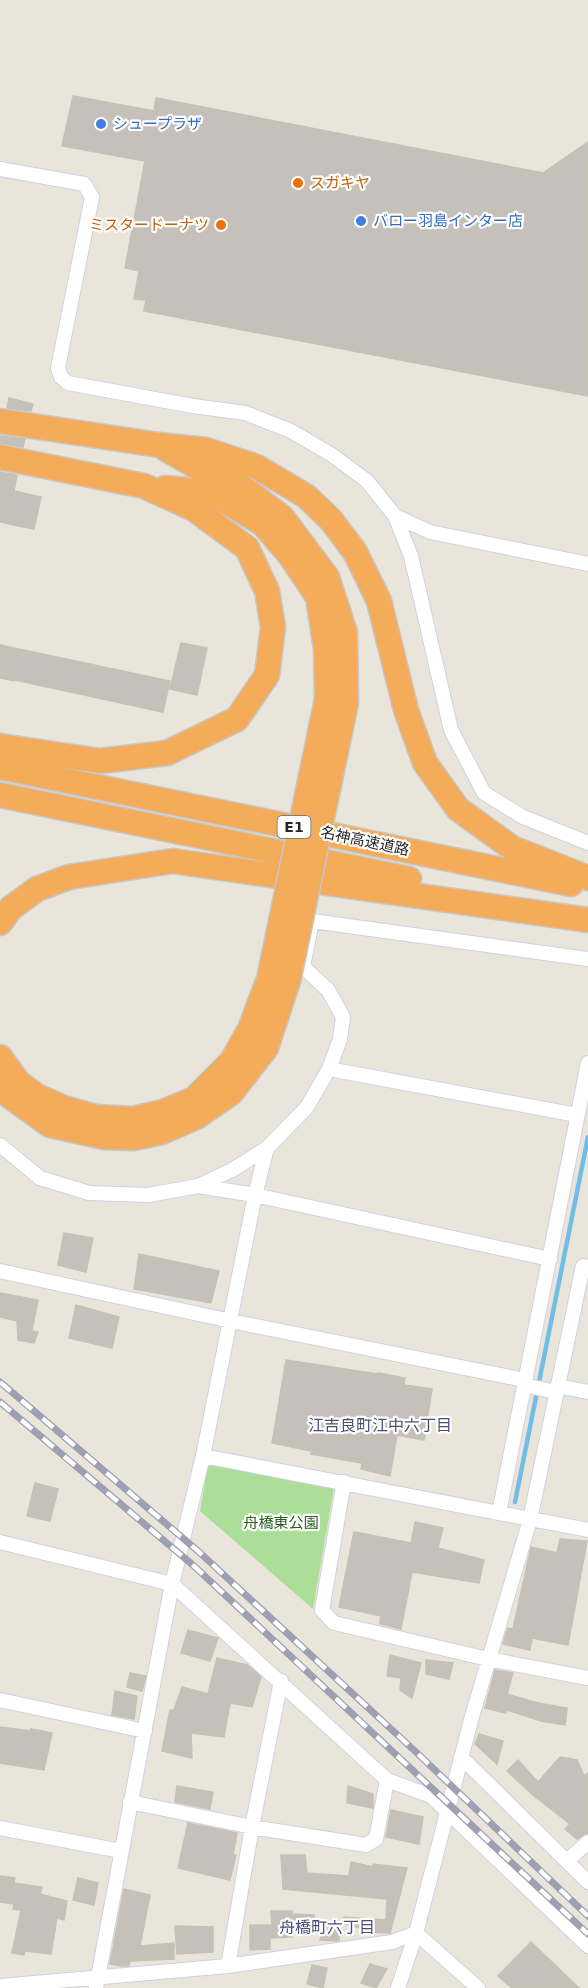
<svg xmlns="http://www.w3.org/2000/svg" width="588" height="1988" font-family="'DejaVu Sans','Noto Sans JP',sans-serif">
<rect width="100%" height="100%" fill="#eae5da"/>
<path fill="#aade99" d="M208,1464L334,1488L313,1609L200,1511Z"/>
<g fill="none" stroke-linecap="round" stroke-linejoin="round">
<path stroke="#72bde7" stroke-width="4.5" d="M515,1502L588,1137"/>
</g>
<path fill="#c5c1ba" stroke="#c5c1b4" stroke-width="1.5" d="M73,96L154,111L156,98L543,173L588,142V396L144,311L146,300L134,299L139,271L125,268L145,161L62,146Z
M9,398L33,404L31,411L7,408Z
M1,436L25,439L23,447L0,443Z
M0,472L17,475L14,491L41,497L34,529L0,522Z
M181,643L207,648L197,695L170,689Z
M0,645L170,681L163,712L15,680L14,681L0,678Z
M64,1233L93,1238L86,1272L58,1265Z
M139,1254L219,1271L211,1303L134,1289Z
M0,1293L38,1300L32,1331L38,1332L34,1343L18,1340L17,1321L0,1317Z
M76,1305L119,1317L112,1348L69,1338Z
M286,1360L378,1374V1373L405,1378L404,1385L432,1389L424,1440L397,1435L390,1476L361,1469L362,1463L311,1454V1451L272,1443Z
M35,1483L58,1489L50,1521L27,1516Z
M415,1522L443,1528L438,1548L484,1560L479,1583L412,1572L401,1629L380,1624L381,1616L339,1607L354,1532L411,1543Z
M560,1539L587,1541L568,1645L532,1638L530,1650L503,1644L508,1628L513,1629L531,1547L557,1553Z
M188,1630L218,1638L210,1661L181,1653Z
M390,1655L421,1663L412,1698L400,1690L401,1678L387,1676Z
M217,1658L247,1665L261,1677L252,1707L230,1703L224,1737L191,1733L192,1758L162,1751L170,1710H174L182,1687L208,1694Z
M426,1660L453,1663L449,1679L426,1674Z
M495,1670L513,1673L507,1694L538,1703L567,1708L565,1725L541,1721L507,1710L506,1713L485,1708Z
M130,1673L146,1676L142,1691L127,1687Z
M115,1691L137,1696L134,1719L112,1715Z
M0,1727L31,1731V1729L52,1733L44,1770L0,1763Z
M479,1734L503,1741L497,1764L475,1744Z
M560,1757L577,1760L584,1776L588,1773V1833L577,1839L565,1829L570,1824L534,1796L507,1771L518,1760L538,1782Z
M177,1786L213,1792L210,1809L175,1802Z
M348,1786L373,1794V1808L347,1803Z
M391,1810L423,1817L419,1844L386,1837Z
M188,1823L237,1833L233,1855H236L230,1880L178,1868Z
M281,1855H305L307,1873L349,1876L351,1862L373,1867V1864L407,1868L390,1933L369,1932V1930L343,1924L344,1917L386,1920L387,1899L283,1889Z
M0,1876L15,1878L14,1883L42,1887L40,1894L67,1901L64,1920L57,1918L51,1954L25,1951L24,1955L12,1953L21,1910L13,1909L14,1904L0,1902Z
M78,1878L98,1883L94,1905L73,1900Z
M124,1889L150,1895L140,1946L174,1943V1959L130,1961L129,1966H121L110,1964Z
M271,1911H292V1914L314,1915V1929L292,1930V1937L270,1938V1949L250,1950V1925H272Z
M324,1923L341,1926L339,1941L320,1940Z
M175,1926L213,1927V1952L177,1954Z
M531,1942L579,1988H512L498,1976Z
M370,1964L387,1969L376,1988L361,1983Z
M312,1965L327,1968L323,1988L307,1984Z"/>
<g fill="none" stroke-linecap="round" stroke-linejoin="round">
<g stroke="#d0d1e0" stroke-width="16">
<path id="minor" d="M0,169L84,184L92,197L58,368L61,377L68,383L193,406L245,413L291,431L332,455L367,481L395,516L411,556L451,730L484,793L523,817L588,843
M395,516L430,532L588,564
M329,1069L577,1115
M0,1145L40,1178L89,1193L148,1195L198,1186L255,1195L550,1259
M198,1186L232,1170L267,1148
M0,1271L231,1321L525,1380
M524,1385L556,1392
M557,1386L588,1392
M203,1456L588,1530
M344,1482L322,1610L334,1623L488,1659L588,1678
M499,1513L588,1063
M0,1542L172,1584L387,1780L431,1796L588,1946
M0,1700L145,1731
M461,1757L588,1882
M130,1802L252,1827L366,1845L376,1839L387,1780
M0,1828L121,1851
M567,1861L588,1842
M416,1933L478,1988
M228,1966L252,1827L281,1681
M0,1986L228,1966L392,1942L416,1933
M96,1988L172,1584L203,1456L255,1195L267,1148L307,1107L329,1069L340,1039L343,1017L328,990L303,967L312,921L588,959
M398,1988L416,1933L471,1720L530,1520L583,1266L588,1267"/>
</g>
<g stroke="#c7c7c7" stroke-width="27">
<path id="motorway" d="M0,421L159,445L206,450L257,467L306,496L331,520L355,552L379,601L406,710L425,763L458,809L512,848L588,878
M166,449L206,472L245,489L282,517L327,577L345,633L346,703
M0,457L144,486L194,509L247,548L267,591L273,627L267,675L237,719L167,753L100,761L0,746
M165,488L209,492L262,523L289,554L318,597L326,649L327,699
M0,767L571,884
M0,795L409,879
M0,923L11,908L37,889L69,877L173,861L588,920
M0,1057L18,1082L37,1096L64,1108L96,1117L133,1119L163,1112L194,1099L232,1061L250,1029L269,979
M0,1089L50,1125L104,1137L134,1138L162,1132L196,1117L231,1093L266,1048L288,981"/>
</g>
<use href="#minor" stroke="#fff" stroke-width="14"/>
<use href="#motorway" stroke="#f5ac5a" stroke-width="24"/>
<g stroke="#9e9fb2" stroke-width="7">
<path id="rail" d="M0,1382L198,1551L416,1752L588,1916
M0,1402L194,1566L588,1934"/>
</g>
<use href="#rail" stroke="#fff" stroke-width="4.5" stroke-dasharray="14" stroke-linecap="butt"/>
<g stroke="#c7c7c7" stroke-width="27" stroke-linecap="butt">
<path id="motorway-bridge" d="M269,979L327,699
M288,981L346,703"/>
</g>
<use href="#motorway-bridge" stroke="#f5ac5a" stroke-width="24"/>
</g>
<g fill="#3f7fe0" stroke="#fff" stroke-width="2">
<circle cx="101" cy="124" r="6"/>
<circle cx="361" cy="221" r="6"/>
</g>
<g fill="#e8710a" stroke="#fff" stroke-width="2">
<circle cx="298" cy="183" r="6"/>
<circle cx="221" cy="225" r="6"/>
</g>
<g text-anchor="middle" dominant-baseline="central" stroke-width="4.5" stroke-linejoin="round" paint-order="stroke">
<rect fill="#fff" stroke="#686868" stroke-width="1.5" x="277.5" y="816" width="33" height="22" rx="4.5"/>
<g font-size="14" font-weight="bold" fill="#282828">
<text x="294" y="827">E1</text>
</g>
<g font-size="15" fill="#366cbe" stroke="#fff" text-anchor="start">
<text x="113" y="124">シュープラザ</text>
<text x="373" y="221">バロー羽島インター店</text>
</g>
<g font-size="15" fill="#c56008" stroke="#fff" text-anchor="start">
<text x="310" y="183">スガキヤ</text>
<text x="209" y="225" text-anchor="end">ミスタードーナツ</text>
</g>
<g font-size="15" fill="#282828" stroke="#fff">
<text transform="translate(365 841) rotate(12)">名神高速道路</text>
</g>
<g font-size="15" fill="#25601d" stroke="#fff">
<text x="281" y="1523">舟橋東公園</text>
</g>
<g font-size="16" fill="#4b4f76" stroke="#fff">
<text x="380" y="1425">江吉良町江中六丁目</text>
<text x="327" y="1927">舟橋町六丁目</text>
</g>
</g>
</svg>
